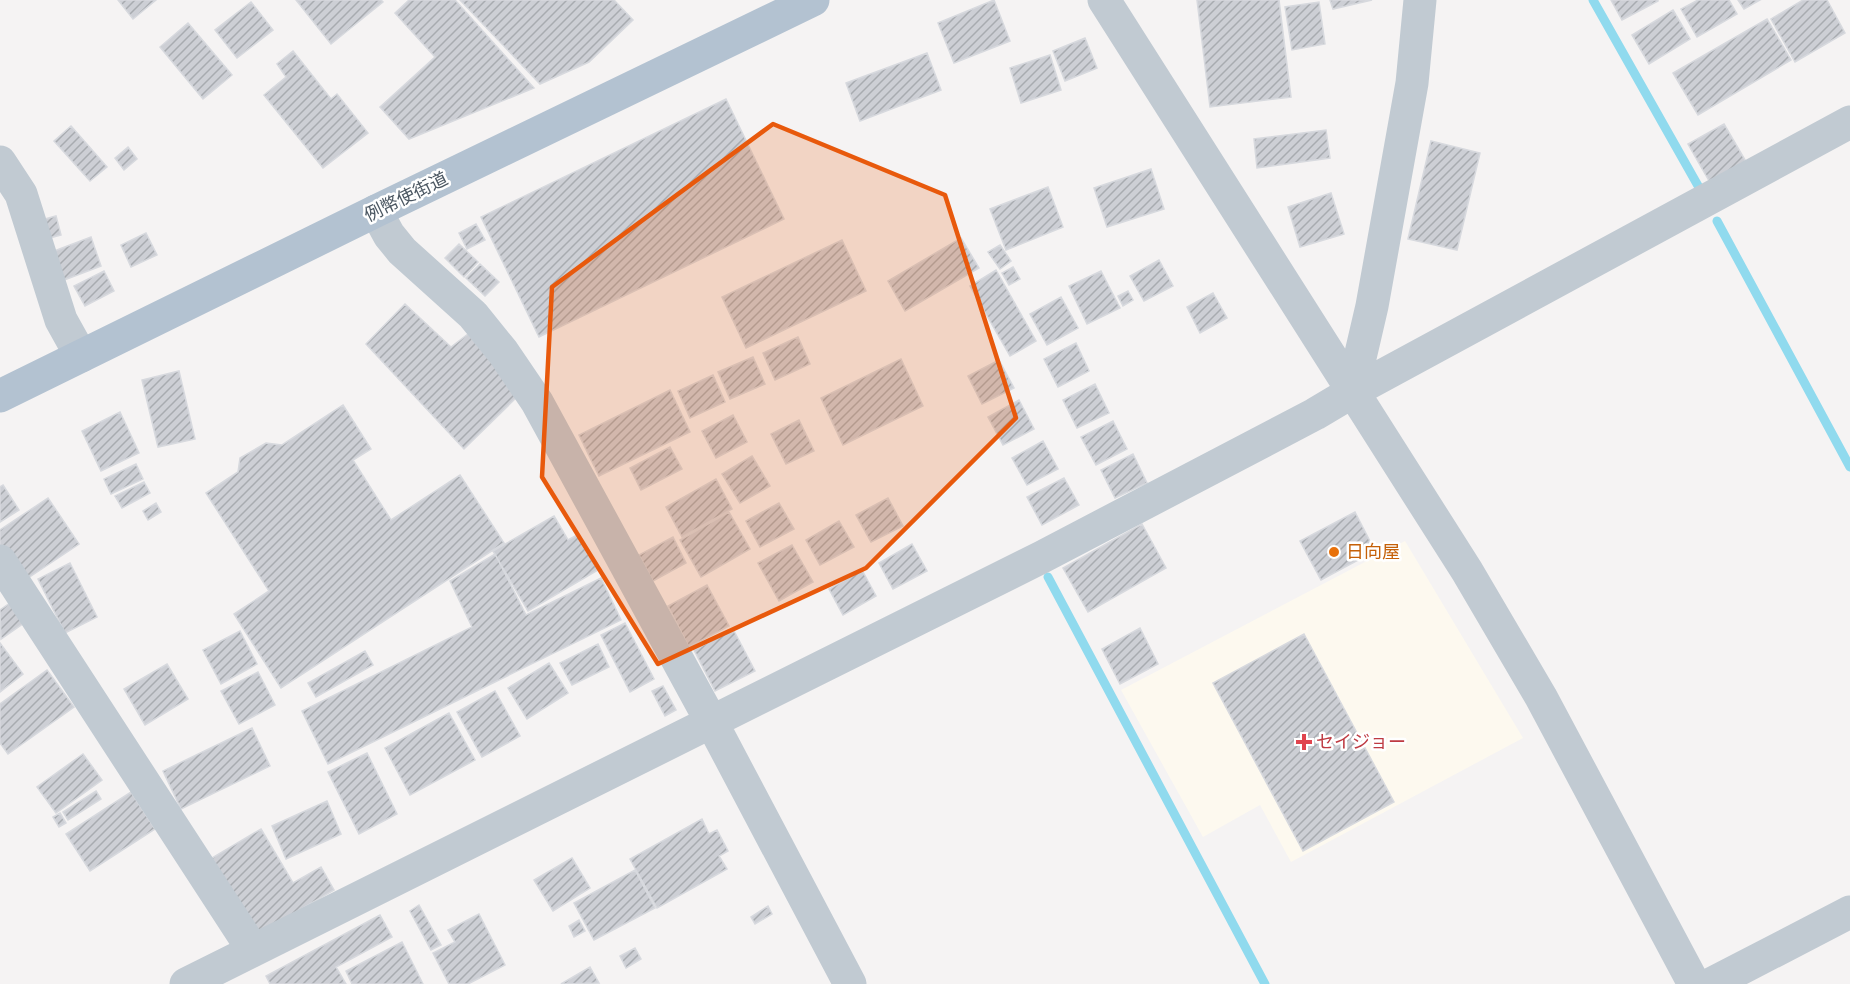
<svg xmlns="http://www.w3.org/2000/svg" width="1850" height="984" font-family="Karla,'Noto Sans JP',sans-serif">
<defs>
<pattern id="building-hatch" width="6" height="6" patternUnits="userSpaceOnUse" patternTransform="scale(1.5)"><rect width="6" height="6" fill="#cdcfd5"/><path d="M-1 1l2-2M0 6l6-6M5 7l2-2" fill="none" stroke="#a8abb0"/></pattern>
</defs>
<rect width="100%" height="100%" fill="#f5f3f3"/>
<path fill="#fdf9ef" d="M1405,541L1523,738L1291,862L1260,805L1203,837L1121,690Z"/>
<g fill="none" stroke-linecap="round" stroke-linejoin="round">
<path stroke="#90daee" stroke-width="9" d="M1593,0L1701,191
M1717,221L1850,467
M1048,577L1265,984"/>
</g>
<path fill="url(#building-hatch)" stroke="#d7d9de" stroke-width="1.5" d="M118,0H156L133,19Z
M296,0H381L383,2L331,44Z
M409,0H455L534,88L409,139L380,107L435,57L395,13Z
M460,0H614L633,20L589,62L540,84Z
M994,0L1010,41L954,63L938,23Z
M1197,0H1279L1291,97L1210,107Z
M1330,0H1372L1333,9Z
M1611,0H1658V1L1622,20Z
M1698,0H1729L1737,14L1697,37L1681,9Z
M1738,0H1760L1744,9Z
M1803,0H1827L1845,33L1795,62L1771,19Z
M251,2L273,30L237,58L215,30Z
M1319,2L1325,44L1292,50L1285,7Z
M1673,10L1690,39L1649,64L1632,35Z
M1767,19L1791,60L1698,115L1673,73Z
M188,23L232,75L203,99L160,47Z
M1085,38L1097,68L1065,81L1053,51Z
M293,51L331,99L337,94L368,133L323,168L264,95L286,77L277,64Z
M927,53L941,90L860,121L846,83Z
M1050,55L1061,90L1021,103L1010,68Z
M726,99L784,219L539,337L481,217Z
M1724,124L1748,165L1712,186L1688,144Z
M71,126L107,167L90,181L54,141Z
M1326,130L1330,158L1257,168L1254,139Z
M1431,141L1480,153L1457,250L1408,239Z
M128,147L137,159L124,170L115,158Z
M1151,169L1164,209L1107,227L1094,188Z
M1048,187L1063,227L1006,250L990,209Z
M1331,193L1344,234L1300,247L1288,207Z
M56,216L61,235L46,239L41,220Z
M476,224L485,240L467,249L459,233Z
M146,233L157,255L131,267L121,245Z
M91,237L101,266L59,282L49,253Z
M961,238L979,268L905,311L888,281Z
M842,240L866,291L746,348L722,297Z
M459,244L478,262L464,277L445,258Z
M1000,245L1011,261L1000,269L988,252Z
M1159,260L1173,286L1144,301L1130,276Z
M480,264L499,282L485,296L466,278Z
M1013,267L1020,279L1009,285L1002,273Z
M996,270L1036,341L1010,356L970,286Z
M104,271L114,291L85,306L74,286Z
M1101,271L1120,308L1087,324L1069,286Z
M1128,291L1133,300L1123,306L1118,296Z
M1213,293L1227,318L1200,333L1187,307Z
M1061,297L1078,328L1047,345L1030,314Z
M405,304L451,347L468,334L519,395L464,449L366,344Z
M798,337L810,364L775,380L763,353Z
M1076,343L1089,371L1058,387L1044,359Z
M753,357L765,384L730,399L718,372Z
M901,359L923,406L843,445L821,398Z
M999,360L1014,388L982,404L968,376Z
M179,371L195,439L158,447L142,380Z
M713,375L725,402L690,418L678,391Z
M1095,384L1109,413L1077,428L1063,400Z
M670,390L690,432L599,476L579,435Z
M1019,400L1034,429L1003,445L988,417Z
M343,405L371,449L353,460L391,520L460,475L504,543L281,688L234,614L269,591L206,493L238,472L240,458L266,443L282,445Z
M120,412L139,453L101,471L82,431Z
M733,415L747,442L716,458L702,431Z
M799,420L814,451L786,464L771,434Z
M1113,421L1127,449L1096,465L1081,437Z
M1043,441L1058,469L1027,485L1012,458Z
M670,447L682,469L641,490L630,468Z
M1133,454L1147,483L1115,498L1101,470Z
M752,456L770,486L740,503L722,474Z
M136,464L143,479L111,494L104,479Z
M1064,478L1079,505L1042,525L1027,497Z
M716,479L732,509L682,537L666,507Z
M144,482L150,493L122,508L115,496Z
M3,485L19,510L0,522V487Z
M48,498L79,544L22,582L0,549V530Z
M888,498L903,526L871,542L856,515Z
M156,503L161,512L148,520L143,511Z
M779,503L794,529L760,547L746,521Z
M729,512L750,549L701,577L680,540Z
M1355,512L1375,551L1321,580L1300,541Z
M554,516L568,540L577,535L598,570L528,611L493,551Z
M839,521L854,547L820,565L806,540Z
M1142,524L1166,568L1088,612L1063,568Z
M673,537L686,563L653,581L639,555Z
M912,544L927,571L893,589L879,563Z
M792,545L813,582L779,601L758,563Z
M495,554L526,615L601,578L621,620L328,764L302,711L472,627L450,581Z
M70,563L97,617L65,633L38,579Z
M862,570L876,596L843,615L829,589Z
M707,585L729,626L689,647L668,606Z
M10,603L24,623L1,639L0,610Z
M625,623L654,679L630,692L601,635Z
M1140,628L1158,664L1120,684L1102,649Z
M733,629L755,671L715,691L694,650Z
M240,631L257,664L221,684L203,650Z
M1304,634L1394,802L1303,851L1213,683Z
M0,643L23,674L0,692Z
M598,644L609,667L572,685L560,663Z
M365,651L373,665L316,697L308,683Z
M549,663L568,693L527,719L508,688Z
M167,664L188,699L145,725L124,689Z
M47,670L74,707L8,754L0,743V704Z
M258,672L275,705L239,724L221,691Z
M663,686L676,710L665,716L652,691Z
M495,691L520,736L482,757L457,712Z
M449,713L475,760L410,795L385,748Z
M252,728L270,766L181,809L163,771Z
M367,753L397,814L359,834L328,772Z
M83,754L102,780L56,813L37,787Z
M96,791L101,799L68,820L63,812Z
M131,792L155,829L90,871L66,834Z
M327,801L341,834L286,859L272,826Z
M60,813L66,823L59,827L53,817Z
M702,819L709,834L717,830L728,851L719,856L727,869L657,908L630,859Z
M261,829L293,883L321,867L334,890L257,935L212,858Z
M572,858L590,888L553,911L534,880Z
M635,870L655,908L594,940L574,903Z
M419,905L441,945L431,950L410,911Z
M768,906L772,914L755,924L751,917Z
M479,914L505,965L468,984H449L433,953L455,942L448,930Z
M380,915L392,937L336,967L346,984H270L266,976Z
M579,920L585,931L574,937L569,926Z
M402,942L423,984H352L346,971Z
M635,948L641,959L626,968L620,956Z
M590,967L599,983L561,984Z"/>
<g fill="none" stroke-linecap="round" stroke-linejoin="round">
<path stroke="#c1cad2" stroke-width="33" d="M1104,0L1467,571L1541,697L1694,984
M0,162L21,194L61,320L81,356
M376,211L389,235L402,251L473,315L503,352L537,402L712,723L850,984
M1352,392L1372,306L1412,83L1420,0
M0,561L253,950
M186,984L1042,557L1315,414L1352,392L1850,122
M1711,984L1850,912"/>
<path stroke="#b3c2d1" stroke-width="33" d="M0,396L376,211L813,0"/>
</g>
<path fill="#e8590c" fill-opacity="0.2" stroke="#e8590c" stroke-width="4.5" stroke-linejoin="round" d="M773,124L945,195L1016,418L866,568L658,664L542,477L552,287Z"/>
<circle fill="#e8710a" stroke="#fff" stroke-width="2" cx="1334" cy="552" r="6"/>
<path fill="#e0444e" stroke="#fff" stroke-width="2" d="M1301 733h6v6h6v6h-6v6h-6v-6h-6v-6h6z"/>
<g text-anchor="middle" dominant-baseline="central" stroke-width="5" stroke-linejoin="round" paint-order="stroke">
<g font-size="18" fill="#4a5661" stroke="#fff">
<text transform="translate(406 197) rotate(-26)">例幣使街道</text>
</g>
<g font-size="18" fill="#c56008" stroke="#fff" text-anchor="start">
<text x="1346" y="552">日向屋</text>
</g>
<g font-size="18" fill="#be3a42" stroke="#fff" text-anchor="start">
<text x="1316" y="742">セイジョー</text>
</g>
</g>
</svg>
